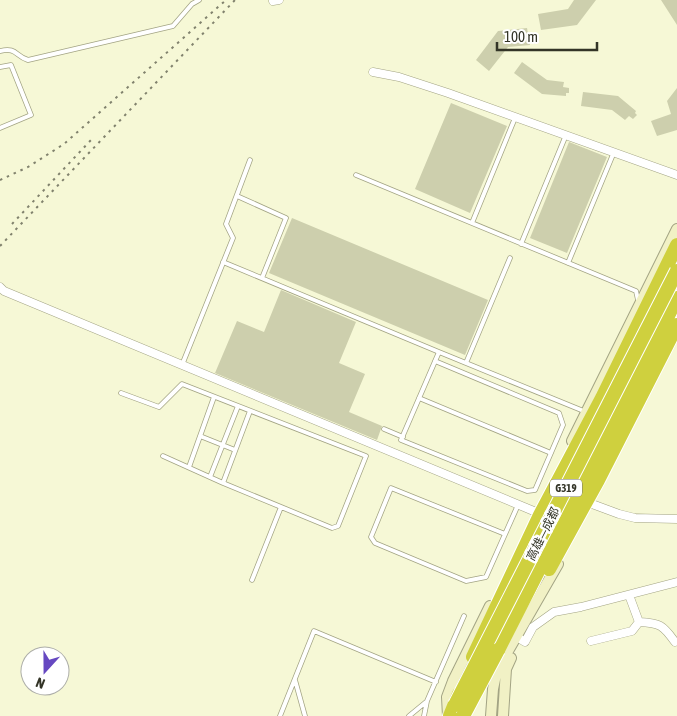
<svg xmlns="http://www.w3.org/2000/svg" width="677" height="716" font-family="'Asap Condensed','Noto Sans SC',sans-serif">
<rect width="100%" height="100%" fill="#f6f8d6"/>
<path fill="#cdcfad" d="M574,0H596L577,25L541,30L538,14L568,9Z
M661,0H677V25Z
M527,28L530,45L508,47L489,71L476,60L498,31Z
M522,62L547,80L564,82L563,87L569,88V93H566V96L542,94L514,73Z
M677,88V130L657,136L651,121L671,114L667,101Z
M583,92L618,96L636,111L635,113L637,115L633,119L629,116L625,120L612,110L581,106Z
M451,103L507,126L470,213L415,189Z
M569,142L607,157L567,253L530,238Z
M292,218L488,300L465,355L269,273Z
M281,290L356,322L339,363L365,374L349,412L382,426L377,440L215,373L237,321L264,332Z"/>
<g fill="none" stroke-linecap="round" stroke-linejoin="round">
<g stroke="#a3a484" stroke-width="5.5">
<path id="lane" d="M0,51C17,47 15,56 28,60L173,26L192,4L199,0
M0,67L11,65L31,115L0,128
M356,175L636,291L638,300
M237,196L286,218L262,278
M472,223L515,118
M521,244L566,135
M223,262L439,352L586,412
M568,263L614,152
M435,361L559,413L563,425L535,490L527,491L401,440L439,352
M466,363L510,258
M182,365L233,238L226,224L250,160
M121,393L159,407L182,384L366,456L338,526L332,528L223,483L163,456
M419,398L551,453
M384,429L403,437
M200,436L235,450
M189,467L214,397
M210,477L238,406
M223,483L250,411
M505,534L391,488L371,537L375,543L466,581L486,577L518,505
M252,580L281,507
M295,680L305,716
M280,716L314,631L436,682
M409,716L426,702
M424,716L427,701L464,616"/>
</g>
<g stroke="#a3a484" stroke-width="9">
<path id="street" d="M273,1L279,0
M373,72L399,77L448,93L677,175
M0,287L4,291L536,512
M592,504L619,514L635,518L677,519
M629,595L639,622
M517,637L525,642L533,627L554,612L581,607L677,582
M591,641L632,631L639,622C660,623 663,625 675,642"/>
</g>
<g stroke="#a3a484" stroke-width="12">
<path id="secondary" d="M572,441L677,229
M448,716L447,697L453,681L490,606
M491,716L493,689L497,670L558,564
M503,716L506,669L511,658"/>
</g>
<g stroke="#fff" stroke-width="16">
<path id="highway" d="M549,569L598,480L677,325
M498,650L677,298
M473,657L540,515L602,398L677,245
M450,716L459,694"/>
</g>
<use href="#lane" stroke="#fff" stroke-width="4"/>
<use href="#street" stroke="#fff" stroke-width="8"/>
<use href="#secondary" stroke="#f1f1c5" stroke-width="10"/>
<use href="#highway" stroke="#cfd03e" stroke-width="14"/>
<path stroke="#81826d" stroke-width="2" stroke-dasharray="2.5 5" stroke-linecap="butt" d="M0,180L28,167L64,144L226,0
M12,224L91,140
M0,246L235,0"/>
<g stroke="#fff" stroke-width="16" stroke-linecap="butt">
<path id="highway-bridge" d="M455,705L677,271
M463,716L498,650"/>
</g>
<use href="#highway-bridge" stroke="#cfd03e" stroke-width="14"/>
</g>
<g text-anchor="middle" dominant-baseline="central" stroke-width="5" stroke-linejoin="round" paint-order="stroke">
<rect fill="#fff" stroke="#707168" stroke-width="1" x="550" y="479.5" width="32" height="17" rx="4"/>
<g font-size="11" font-weight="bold" fill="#333427">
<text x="566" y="488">G319</text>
</g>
<g font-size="12" fill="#333427" stroke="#fff">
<text transform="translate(543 534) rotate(-63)">高雄—成都</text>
</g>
</g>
<g transform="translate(45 671) rotate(201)"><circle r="24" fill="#ffffff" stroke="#adaea9"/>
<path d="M0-4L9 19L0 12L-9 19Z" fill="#6648c1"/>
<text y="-8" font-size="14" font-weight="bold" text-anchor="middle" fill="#333427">N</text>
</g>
<path d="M497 42v8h100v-8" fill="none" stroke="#333427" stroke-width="2.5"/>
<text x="504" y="42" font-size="15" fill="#333427" stroke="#ffffff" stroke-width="4" paint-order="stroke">100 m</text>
</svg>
